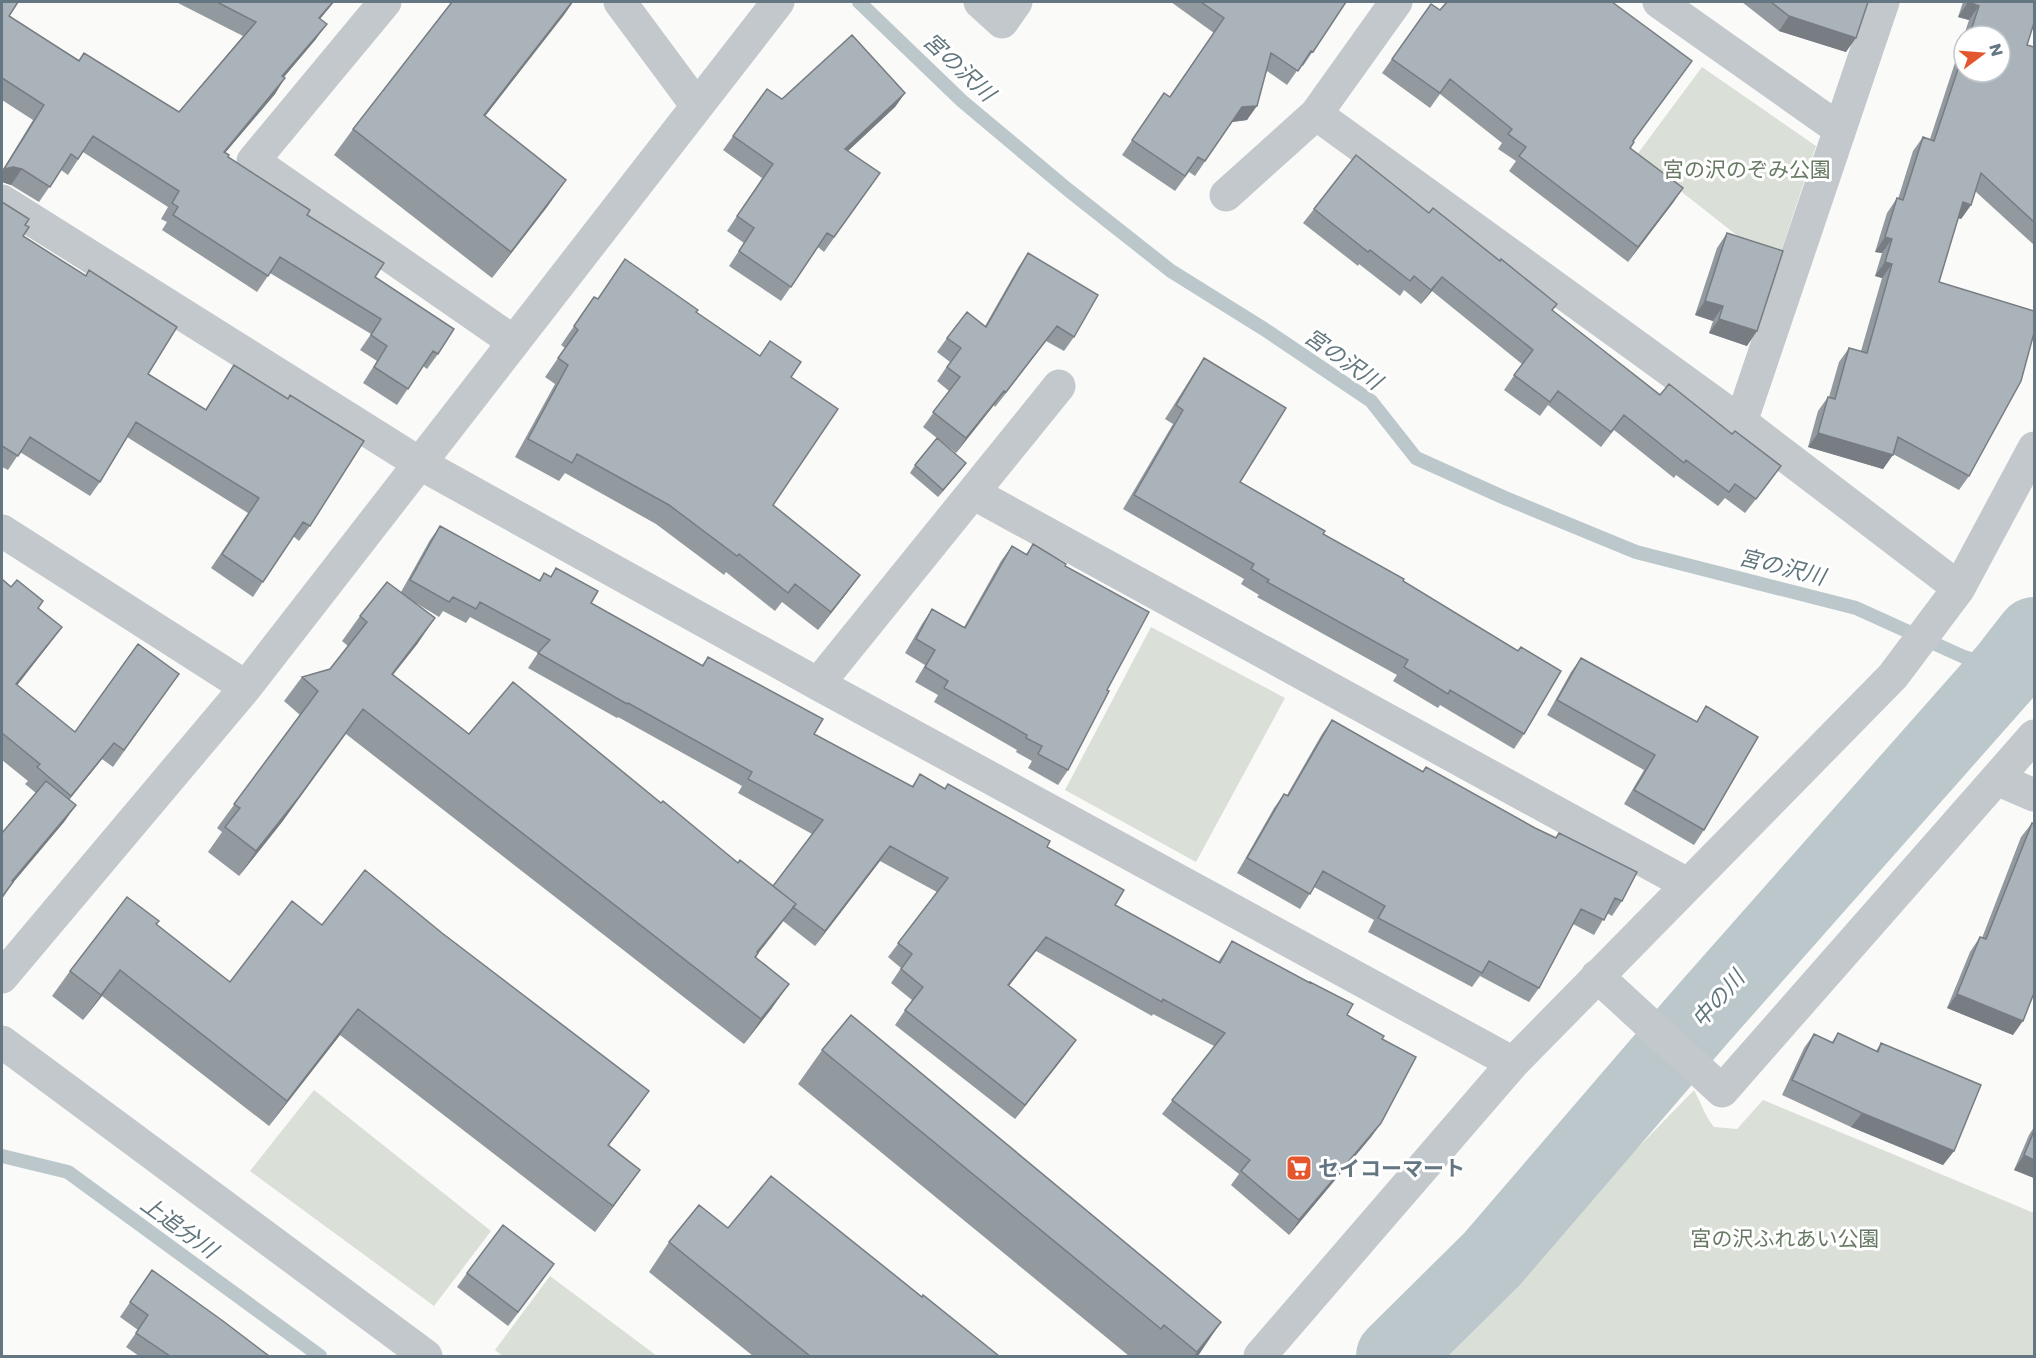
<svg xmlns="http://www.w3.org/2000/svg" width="2036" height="1358" font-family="Poppins,'Noto Sans JP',sans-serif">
<rect width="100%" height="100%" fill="#fafaf8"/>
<path fill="#dadfd7" d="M1702,67L1816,146L1776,266L1636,156Z
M1151,627L1285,698L1196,862L1065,790Z
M314,1090L491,1231L434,1306L250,1171Z
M1694,1090C1701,1102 1705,1117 1714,1127L1737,1129L1763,1100L2034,1213V1356H1437L1551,1231L1589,1198Z
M550,1276L657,1356H503L495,1350Z"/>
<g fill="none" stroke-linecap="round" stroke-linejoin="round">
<path stroke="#bbc7cb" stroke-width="14" d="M859,2L962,101L1067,189L1171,271L1264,329L1371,401L1416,458L1505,498L1636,552L1856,608L1964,657L2006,671
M2,1156L68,1172L320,1356"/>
<path stroke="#bbc7cb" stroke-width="76" d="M1394,1356L1492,1259L1701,1016L2006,671L2034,635"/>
<path stroke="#c3c8cc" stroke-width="33" d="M385,2L253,161L514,342
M620,2L697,106
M980,2L1002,22L1016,2
M1659,2L1839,129
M1316,114L1741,422L1959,588
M1226,195L1316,114L1396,2
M2,201L419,463L818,684L1513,1063
M1741,422L1883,2
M973,493L1687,884
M2,531L246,687
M818,684L1059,386
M1997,779L2034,795
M1597,976L1722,1091L2034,736
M2,977L246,687L778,2
M2,1042L426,1356
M1260,1356L1513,1063L1893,676L1959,588L2034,448"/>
</g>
<path fill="#929a9f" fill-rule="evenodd" d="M2,2L9,16L79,60L179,112L243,36L176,2H334L320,19L316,39L284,77L275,94L225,153L228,157L307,215L375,277L438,354L427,369L423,366L397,405L363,383L377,361L360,350L371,334L270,273L257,292L162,230L167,222L161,219L168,207L83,152L68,175L61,170L39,202L11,185L2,182V171L33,120L2,100Z
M452,2H573L485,116L566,180L547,207L492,278L334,155L353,129Z
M1171,2H1346L1303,66L1301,65L1287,85L1267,71L1247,120L1232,122L1195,176L1189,172L1175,191L1122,155L1164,93L1169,97L1214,33Z
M1742,2H1868L1846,52L1779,31Z
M1963,2H2034L2027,45L2034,47V245L1975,191L1971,205L1961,219L1958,218L1939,282L1969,476L1959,490L1893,454L1883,469L1808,447L1818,411L1828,397H1829L1839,362L1849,348L1861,351L1882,278L1875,276L1882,253L1875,252L1887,213L1897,198L1898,199L1913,151L1923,137L1930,139L1969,20L1958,17ZM1964,36H2000L1964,72Z
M1431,4L1440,10L1692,61L1633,141L1630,148L1683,188L1628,262L1509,171L1516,161L1498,149L1502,143L1440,94L1430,108L1382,73Z
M767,89L782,99L905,93L895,107L848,151L880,173L824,252L818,247L781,301L729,266L744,243L727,231L762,178L723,150Z
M2,202L25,225L23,236L85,276L89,270L148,374L205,410L234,365L310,526L299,541L293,536L253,597L211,568L248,513L127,437L100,482L90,496L20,452L8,470L2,467Z
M1314,209L1553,311L1771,480L1745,513L1725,498L1718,506L1676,475L1674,478L1614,430L1601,447L1548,405L1540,416L1504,390L1522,364L1432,291L1421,304L1404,290L1400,296L1359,264L1358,266L1303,223Z
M1727,233L1747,346L1709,333L1713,321L1695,315L1717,248Z
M1028,253L1074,337L1064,351L1046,341L995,407L994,405L956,453L923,427L949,391L937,381L950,362L937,352L947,338L985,326L1018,268Z
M594,297L598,299L696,312L791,377L773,505L860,575L818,630L782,602L775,611L726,572L724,575L656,524L565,473L559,481L515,457L555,384L545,377L565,348L561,345Z
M1204,358L1240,482L1323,534L1403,581L1524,734L1514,749L1440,705L1438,708L1393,681L1397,675L1257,597L1259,595L1241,584L1244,579L1123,509L1173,424L1165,419L1194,373Z
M966,463L938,497L910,473L915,465Z
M440,526L539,580L544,573L550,577L556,568L591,603L702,665L708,657L814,734L912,786L920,774L1047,847L1115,905L1218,962L1232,941L1347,1015L1382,1039L1381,1123L1371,1137L1289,1235L1231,1185L1239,1174L1162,1114L1214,1046L1153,1014L1152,1016L1036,951L1008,986L1066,1054L1015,1119L895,1025L912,1000L891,983L901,968L888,957L937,892L880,861L815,946L783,921L758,953L756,958L772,1008L744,1044L346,734L282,822L239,876L208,852L222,832L217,828L300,715L284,701L302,677L330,669L348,646L342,641L360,616L401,592L430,540ZM416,603L439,617L443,611L466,623L470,617L538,653L528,668L617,718L618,717L742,786L738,793L812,834L773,886L738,863L661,803L469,734L393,675L418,643Z
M1033,544L1065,566L1107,690L1068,770L1058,785L1028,768L1032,761L1016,752L1017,750L934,702L938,695L915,682L925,665L905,653L922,624L932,609L964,627L1001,561L1012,546L1026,554Z
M2,579L38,608L50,643L17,685L75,732L179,674L113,767L102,759L69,800L76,805L64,822L13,882L2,899V833L36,793L25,784L28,781L2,760Z
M1581,658L1696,722L1706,706L1704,830L1694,845L1624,804L1644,770L1547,715L1571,672Z
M1332,720L1423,771L1426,767L1535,828L1556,838L1559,833L1622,901L1612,916L1607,913L1594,935L1573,924L1539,988L1529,1002L1480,976L1472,987L1368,932L1374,920L1314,887L1300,909L1237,873L1274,808L1284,794L1287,795L1322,734Z
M2032,823L2013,1035L1947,1008L1970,952L1980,937L1982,938L2021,837Z
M156,925L230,982L322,925L442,933L649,1091L631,1116L609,1145L640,1170L595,1232L340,1035L269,1126L102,996L83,1020L52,996L70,971Z
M1838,1033L1876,1051L1881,1043L1954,1151L1943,1165L1851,1127L1782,1095L1804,1048L1814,1034L1832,1042Z
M822,1050L1221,1322L1197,1356H1129L798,1084Z
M2034,1127V1178L2014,1170L2029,1135Z
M728,1228L922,1297L999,1356H753L649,1272L669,1242Z
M152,1270L269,1356H139L126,1347L138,1330L120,1317Z
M467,1273L544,1278L508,1326L457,1287Z"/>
<path fill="#777d82" d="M333,2H334L308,33L319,18Z
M572,2H573L564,15L465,142L484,115Z
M1968,2L1979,6L1969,20L1958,17Z
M1789,16L1856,38L1846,52L1779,31Z
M327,24L316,39L272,91L282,76Z
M285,78L275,94L213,167L224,152Z
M905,93L895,107L835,163L845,149Z
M1257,106L1247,120L1232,122L1242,107Z
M13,167L22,169L11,185L2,182V173L4,169Z
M566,180L547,207L492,278L511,252Z
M1683,188L1673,203L1628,262L1638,247Z
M1963,202L1971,205L1961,219L1953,216Z
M1885,237L1892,239L1882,253L1875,252Z
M1885,262L1892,264L1882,278L1875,276Z
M1442,277L1432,291L1421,304L1431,290Z
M1705,301L1723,306L1713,321L1695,315Z
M1719,319L1757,331L1747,346L1709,333Z
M1057,326L1046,341L995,407L1006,392Z
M1004,391L994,405L956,453L966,438Z
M1818,433L1893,455L1883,469L1808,447Z
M966,463L961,470L938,497L943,490Z
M860,575L847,593L818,630L831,612Z
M435,618L418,643L374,698L392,674Z
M62,627L50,643L5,701L16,684Z
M363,709L282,822L239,876L256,851Z
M114,743L102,759L59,812L71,796Z
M76,805L64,822L2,896L12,881Z
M890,846L880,861L815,946L825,931Z
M796,904L778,928L740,977L757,952Z
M1046,937L1036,951L998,1000L1008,985Z
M120,970L102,996L83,1020L101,995Z
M789,984L772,1008L744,1044L761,1019Z
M1957,994L2023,1021L2013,1035L1947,1008Z
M358,1009L340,1035L269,1126L287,1101Z
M1076,1040L1066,1054L1015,1119L1025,1105Z
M649,1091L631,1116L590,1170L608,1145Z
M1862,1113L1954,1151L1943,1165L1851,1127Z
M1381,1123L1371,1137L1289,1235L1299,1220Z
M2024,1155L2034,1160V1178L2014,1170Z
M640,1170L622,1195L595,1232L613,1206Z
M554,1264L544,1278L508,1326L518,1312Z
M1221,1322L1198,1356H1194L1197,1352Z"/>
<path fill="#aab3b9" stroke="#777d82" stroke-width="1.5" d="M2,2H18L9,16L79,61L84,53L179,112L256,22L217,2H333L319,18L327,24L282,76L285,78L224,152L229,155L228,157L310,210L307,215L384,263L375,277L454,329L438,354L433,351L408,389L374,367L387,346L371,335L381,319L280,257L268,276L173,215L178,207L172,203L179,191L93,136L78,159L71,154L50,187L22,169L13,167L4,169L44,105L2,78Z
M452,2H572L484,115L566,180L511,252L353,129Z
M1201,2H1346L1313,52L1311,51L1298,71L1271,53L1257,106L1242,107L1205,161L1198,157L1185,176L1132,140L1164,93L1170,97L1224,18Z
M1447,2H1612L1692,61L1633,141L1634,142L1630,148L1683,188L1638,247L1519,156L1526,147L1508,134L1512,129L1450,79L1440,93L1392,59L1431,4L1440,10Z
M1771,2H1868L1856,38L1789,16Z
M1968,2H2034V23L2027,45L2034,47V222L1981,173L1971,205L1963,202L1939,282L2034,311V333L2021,381L1969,476L1898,437L1893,455L1818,433L1828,397L1835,399L1849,348L1867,353L1892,264L1885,262L1892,239L1885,237L1897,198L1903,200L1923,137L1934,141L1964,51V72H2000V36H1969L1979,6Z
M852,35L905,93L845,149L880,173L834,237L827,233L791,287L739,251L754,228L737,216L773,164L733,136L767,89L782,99Z
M1356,155L1429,213L1433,208L1500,261L1501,259L1557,304L1552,310L1660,395L1669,384L1732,434L1735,431L1781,466L1756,499L1735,484L1729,492L1686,460L1684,463L1624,415L1611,432L1558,391L1550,402L1514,375L1533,350L1442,277L1431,290L1414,276L1410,281L1370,250L1368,252L1314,209Z
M2,202L29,219L25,225L29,227L23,236L86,276L89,270L177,327L148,374L206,410L234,365L288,399L290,395L364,441L310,526L303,522L263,582L222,554L259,498L136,422L100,482L30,437L18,456L2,446Z
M1727,233L1783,251L1757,331L1719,319L1723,306L1705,301Z
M1028,253L1098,295L1074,337L1057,326L1006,392L1004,391L966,438L933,412L960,377L947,367L961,348L947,338L967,312L986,327Z
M625,259L698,310L696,312L760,356L770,341L801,362L791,377L838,409L773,505L860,575L831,612L795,584L788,593L739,554L737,556L669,505L577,454L572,463L528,439L568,365L558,358L578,330L574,326L594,297L598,299Z
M1204,358L1286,408L1240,482L1325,531L1323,534L1404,579L1403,581L1518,651L1521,647L1561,671L1524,734L1450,690L1448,694L1404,667L1408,660L1267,582L1269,580L1251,569L1254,564L1134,495L1183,410L1176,405Z
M937,438L966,463L943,490L915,465Z
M440,526L540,581L544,573L551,577L556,568L598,591L591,603L703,666L708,657L823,719L814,734L913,787L920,774L945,789L948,784L1050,841L1047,847L1124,890L1115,905L1220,963L1232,941L1310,983V982L1353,1004L1347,1015L1384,1036L1382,1039L1416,1057L1381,1123L1299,1220L1241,1171L1250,1160L1172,1100L1225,1033L1163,999L1162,1002L1046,937L1008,985L1076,1040L1025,1105L905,1010L923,987L901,969L912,954L898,943L948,878L890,846L825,931L793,907L796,904L773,886L823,820L748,779L752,772L628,703L627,704L538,653L550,640L480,602L476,609L453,597L449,602L410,580Z
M1033,544L1066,564L1065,566L1149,612L1107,690L1109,691L1068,770L1038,754L1042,746L1026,738L1027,735L944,688L948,681L925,667L935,650L916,639L932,609L965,628L1012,546L1027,555Z
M2,579L11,587L17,580L43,601L38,608L62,627L16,684L75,732L138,644L179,674L124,750L114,743L71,796L37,767L40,764L2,733Z
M387,582L435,618L392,674L469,734L513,682L661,803L663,801L738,863L740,860L796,904L757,952L758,953L755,957L789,984L761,1019L363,709L299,797L256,851L225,827L240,808L234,804L318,691L302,677L330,669L367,622L360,616Z
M1581,658L1697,722L1706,706L1758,737L1704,830L1634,790L1655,755L1557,700Z
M1332,720L1423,772L1426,767L1535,828L1556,838L1559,833L1637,872L1622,901L1615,898L1604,920L1581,909L1539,988L1489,961L1482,973L1378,918L1385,906L1323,871L1310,894L1247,858L1284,794L1288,796Z
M46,781L76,805L12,881L13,882L2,897V833Z
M2032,823L2034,824V993L2023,1021L1957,994L1980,937L1986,939Z
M365,870L442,933L649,1091L608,1145L640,1170L613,1206L358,1009L287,1101L120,970L101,995L70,971L127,897L159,921L156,924L230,982L292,901L322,925Z
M851,1015L1221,1322L1197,1352L1164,1325L1161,1329L822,1050Z
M1838,1033L1878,1052L1881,1043L1981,1085L1954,1151L1862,1113L1792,1080L1814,1034L1833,1043Z
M2034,1131V1160L2024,1155Z
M771,1176L922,1297L923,1295L999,1356H810L669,1242L699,1205L728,1228Z
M503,1225L554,1264L518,1312L467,1273Z
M152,1270L223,1321L269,1356H170L136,1333L148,1315L130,1302Z"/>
<defs>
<g id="supermarket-square" transform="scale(1.35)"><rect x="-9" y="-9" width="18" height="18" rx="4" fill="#e4572e" stroke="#fff"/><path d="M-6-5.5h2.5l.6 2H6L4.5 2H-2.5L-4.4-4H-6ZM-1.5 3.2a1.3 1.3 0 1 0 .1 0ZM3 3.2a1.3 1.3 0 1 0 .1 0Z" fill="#fff"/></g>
</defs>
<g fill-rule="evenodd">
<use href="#supermarket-square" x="1299" y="1168"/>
</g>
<g text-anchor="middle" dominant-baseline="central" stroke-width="6" stroke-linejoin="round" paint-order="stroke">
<g font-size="21" fill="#687a64" stroke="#fff">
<text x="1747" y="169">宮の沢のぞみ公園</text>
<text x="1785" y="1238">宮の沢ふれあい公園</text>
</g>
<g font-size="21" font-weight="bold" fill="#657683" stroke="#fff" text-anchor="start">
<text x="1318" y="1168">セイコーマート</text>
</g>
<g font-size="22" font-style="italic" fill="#60757c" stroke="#fff">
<text transform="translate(959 67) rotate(43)">宮の沢川</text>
<text transform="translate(1343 359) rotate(35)">宮の沢川</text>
<text transform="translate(1782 567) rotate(14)">宮の沢川</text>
<text transform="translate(1718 999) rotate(-49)">中の川</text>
<text transform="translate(179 1227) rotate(36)">上追分川</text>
</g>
</g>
<rect width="2036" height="1358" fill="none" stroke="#657683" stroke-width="6"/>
<g transform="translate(1982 54) rotate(74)"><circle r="28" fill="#ffffff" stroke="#c1c8cd" stroke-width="1.5"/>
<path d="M0-4.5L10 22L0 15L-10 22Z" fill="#e4572e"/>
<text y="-9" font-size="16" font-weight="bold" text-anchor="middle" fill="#657683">N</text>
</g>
</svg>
